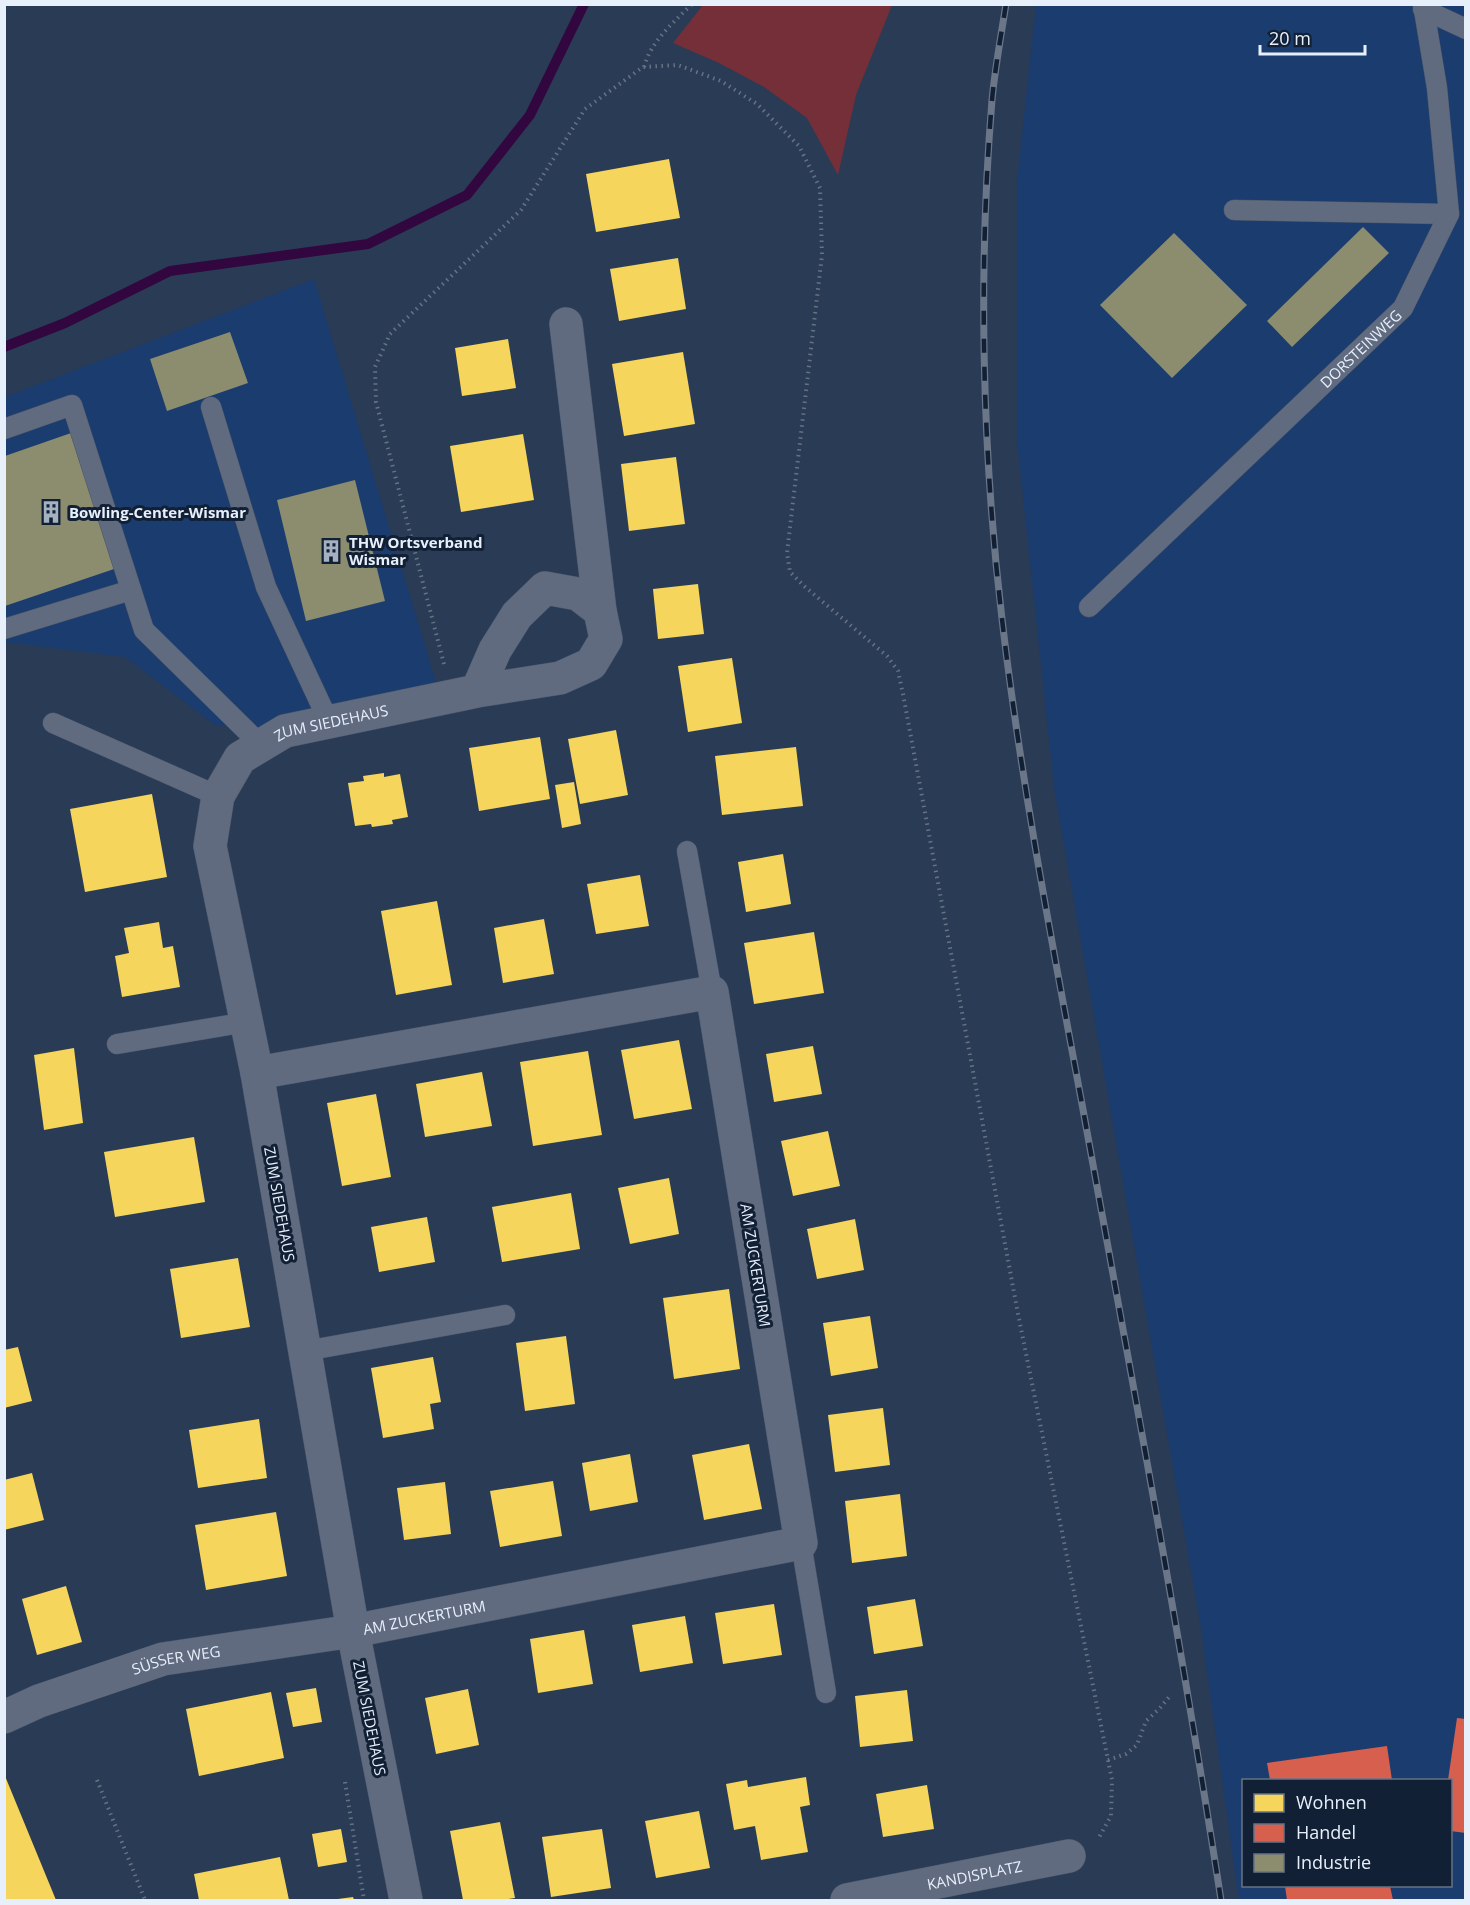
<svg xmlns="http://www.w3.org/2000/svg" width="1470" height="1905" font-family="'Open Sans',sans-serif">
<rect width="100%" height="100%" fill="#2a3b56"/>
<path fill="#1b3c6e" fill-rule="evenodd" d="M1036,5H1465V1900H1239L1200,1622L1054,787L1017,440V182ZM1244,1780H1450V1886H1244Z
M314,279L441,699L285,731L215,725L125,657L5,642V397Z"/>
<path fill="#742f38" d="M703,5H892L856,95L838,175L807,118L764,87L719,63L673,43Z"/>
<path fill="#f6d55c" d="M669,159L680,218L596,232L586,174Z
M678,258L686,309L619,321L610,269Z
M508,339L516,388L462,396L455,348Z
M683,352L695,424L624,436L612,364Z
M523,434L534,500L461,512L450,446Z
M676,457L685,524L629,531L621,464Z
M698,584L704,634L658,639L653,589Z
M732,658L742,723L688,732L678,666Z
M616,730L628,795L580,804L568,739Z
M540,737L550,799L479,811L469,748Z
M796,747L803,806L722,815L715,756Z
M384,773V777L400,774L408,817L392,820L393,824L372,827L371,824L355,826L348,783L364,781L363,776Z
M574,782L581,824L562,828L555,785Z
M152,794L167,877L85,892L70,809Z
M783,854L791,904L746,912L738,862Z
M640,875L649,926L596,934L587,884Z
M437,901L452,985L396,995L381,911Z
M544,919L554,974L503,983L494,928Z
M159,922L163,948L173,946L180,987L122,997L115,956L129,953L124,928Z
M814,932L824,993L754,1004L744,943Z
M679,1040L692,1109L634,1119L621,1050Z
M813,1046L822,1094L774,1102L766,1054Z
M74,1048L83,1123L44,1130L34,1055Z
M588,1051L602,1135L533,1146L520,1062Z
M482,1072L492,1126L425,1137L416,1084Z
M376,1094L391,1177L342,1186L327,1103Z
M828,1131L840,1186L793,1196L781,1141Z
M194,1137L205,1202L115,1217L104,1152Z
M669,1178L679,1234L630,1244L618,1188Z
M571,1193L580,1249L502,1262L492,1207Z
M427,1217L435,1262L379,1272L371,1227Z
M855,1219L864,1270L817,1279L807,1229Z
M238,1258L250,1327L181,1338L170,1269Z
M729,1289L740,1369L674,1379L663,1298Z
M870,1316L878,1368L831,1376L823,1323Z
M566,1336L575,1404L525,1411L516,1343Z
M18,1347L32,1401L4,1408V1350Z
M433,1357L441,1402L430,1404L434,1429L383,1438L371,1368Z
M883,1408L890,1465L835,1472L828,1415Z
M259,1419L267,1478L198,1488L189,1430Z
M749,1444L762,1509L704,1520L692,1455Z
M630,1454L638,1502L590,1511L582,1463Z
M32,1473L44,1520L4,1530V1480Z
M553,1481L562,1536L500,1547L490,1491Z
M445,1482L451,1534L404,1540L397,1488Z
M900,1494L907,1556L852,1563L845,1501Z
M276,1512L287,1576L206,1590L195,1525Z
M66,1586L82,1642L37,1655L22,1599Z
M915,1599L923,1646L874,1654L867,1607Z
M774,1604L782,1655L723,1664L715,1613Z
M685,1616L693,1663L640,1672L632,1625Z
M584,1630L593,1684L538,1693L530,1639Z
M316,1688L322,1722L293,1727L286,1693Z
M468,1689L479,1745L436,1754L425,1698Z
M907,1690L913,1741L860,1747L855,1696Z
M271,1692L284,1758L199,1776L186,1709Z
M4,1776H5L56,1900H4Z
M806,1777L810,1805L800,1807L808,1852L761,1860L755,1826L734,1830L726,1784L747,1780L748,1787Z
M927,1785L934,1829L883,1837L876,1794Z
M699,1811L710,1868L656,1878L645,1821Z
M500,1822L515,1898L501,1900H463L450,1831Z
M341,1829L347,1862L318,1867L312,1834Z
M602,1829L611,1888L551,1897L542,1837Z
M280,1857L289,1900H199L194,1874Z
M353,1897L354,1900H338V1899Z"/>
<path fill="#d6604d" d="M1457,1718L1466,1719V1833L1450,1831V1780H1448Z
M1387,1746L1392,1780H1270L1267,1763Z
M1285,1886H1390L1393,1900H1287Z"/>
<path fill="#8c8c6e" d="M1363,227L1389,253L1292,347L1267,321Z
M1174,233L1247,305L1172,378L1100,305Z
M230,332L248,383L167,411L150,359Z
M71,433L117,568L5,606V456Z
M355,480L385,601L306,621L277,500Z"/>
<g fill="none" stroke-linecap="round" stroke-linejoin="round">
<path stroke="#320740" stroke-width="10" d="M4,347L65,323L170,271L368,244L467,195L530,115L584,4"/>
<g stroke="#495467" stroke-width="21">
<g id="lane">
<path d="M1423,9L1466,29"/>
<path d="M1234,210L1449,214"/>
<path d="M211,407L266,587L329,722"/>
<path d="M4,429L72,405L144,630L261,745"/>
<path id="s1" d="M1089,607L1403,308L1449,214L1437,88L1423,4"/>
<path d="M4,629L131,590"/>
<path d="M53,723L218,796"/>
<path d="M687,851L712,992"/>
<path d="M117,1044L247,1022"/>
<path d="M305,1351L505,1315"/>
<path d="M801,1543L826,1693"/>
</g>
</g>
<g stroke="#495467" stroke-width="34">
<g id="street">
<path d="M566,324L600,611"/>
<path id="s2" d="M4,1717L39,1701L163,1659L353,1631L801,1543L712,992L257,1073"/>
<path id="s3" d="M406,1900L353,1631L257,1073L210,846L218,796L240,758L285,731L477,691L560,678L591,664L606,639L600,611L578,594L545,588L517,615L495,650L477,691"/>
<path id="s4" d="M847,1900L1069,1856"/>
</g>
</g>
<path stroke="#677283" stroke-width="4" stroke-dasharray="1.5 4.5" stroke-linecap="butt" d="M644,67C651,41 673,23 692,4
M444,664L376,402L375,367L390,334L521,210L585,109L643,67L678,65L721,81L757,104L799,146L820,188L822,255L787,553L790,572L804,586L887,656L898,671L903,694L1018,1314L1112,1780L1111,1816L1098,1839
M1108,1760L1126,1754L1137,1745L1146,1721L1159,1709L1170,1696
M97,1780L145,1900
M345,1782L364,1900"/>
<use href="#lane" stroke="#606b80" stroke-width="20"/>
<use href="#street" stroke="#606b80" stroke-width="33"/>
<g stroke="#6b7688" stroke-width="7">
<path id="rail" d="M1006,4C1001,36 995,68 992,100C978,270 982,450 1002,619C1021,782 1052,943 1082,1104C1130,1369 1180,1634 1221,1900"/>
</g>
<use href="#rail" stroke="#122035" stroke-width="4.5" stroke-dasharray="14" stroke-linecap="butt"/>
</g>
<defs>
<g id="building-bare" transform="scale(1.8)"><path d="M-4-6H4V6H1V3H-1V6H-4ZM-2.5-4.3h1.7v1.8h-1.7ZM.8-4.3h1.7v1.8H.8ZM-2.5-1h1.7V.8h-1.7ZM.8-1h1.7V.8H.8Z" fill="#a5b0c1" stroke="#122035" stroke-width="2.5" paint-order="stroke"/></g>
</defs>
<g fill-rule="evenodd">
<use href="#building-bare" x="51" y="512"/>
<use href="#building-bare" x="331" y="551"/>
</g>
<g text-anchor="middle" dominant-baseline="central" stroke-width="6" stroke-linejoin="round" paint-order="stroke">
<g font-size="15" fill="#e7effb" stroke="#122035">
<text stroke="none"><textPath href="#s1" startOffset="375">DORSTEINWEG</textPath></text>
<text stroke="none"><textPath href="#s3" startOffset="1266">ZUM SIEDEHAUS</textPath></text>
<text transform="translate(280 1204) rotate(80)">ZUM SIEDEHAUS</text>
<text transform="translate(756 1265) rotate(81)">AM ZUCKERTURM</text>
<text stroke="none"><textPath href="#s2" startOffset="434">AM ZUCKERTURM</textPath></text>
<text stroke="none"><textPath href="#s2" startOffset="182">SÜSSER WEG</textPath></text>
<text transform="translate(370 1718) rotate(79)">ZUM SIEDEHAUS</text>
<text stroke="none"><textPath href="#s4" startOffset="130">KANDISPLATZ</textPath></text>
</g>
<g font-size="15" font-weight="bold" fill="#e7effb" stroke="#122035" text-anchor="start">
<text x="69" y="512">Bowling-Center-Wismar</text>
<text x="349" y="542">THW Ortsverband<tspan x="349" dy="17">Wismar</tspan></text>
</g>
</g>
<rect width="1470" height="1905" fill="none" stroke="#e7effb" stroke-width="12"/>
<rect x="1242" y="1779" width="210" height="108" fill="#122035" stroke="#677384" stroke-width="1.5"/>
<rect x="1254" y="1794" width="30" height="18" fill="#f6d55c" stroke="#677384" stroke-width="1.5"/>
<text x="1296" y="1809" font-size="18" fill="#e7effb">Wohnen</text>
<rect x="1254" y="1824" width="30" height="18" fill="#d6604d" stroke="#677384" stroke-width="1.5"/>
<text x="1296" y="1839" font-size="18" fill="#e7effb">Handel</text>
<rect x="1254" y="1854" width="30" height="18" fill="#8c8c6e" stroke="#677384" stroke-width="1.5"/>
<text x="1296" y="1869" font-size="18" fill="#e7effb">Industrie</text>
<path d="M1260 45v9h105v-9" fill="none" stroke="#e7effb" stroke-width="3"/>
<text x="1269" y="45" font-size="18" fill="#e7effb" stroke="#122035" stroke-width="4.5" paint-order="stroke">20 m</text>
</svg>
